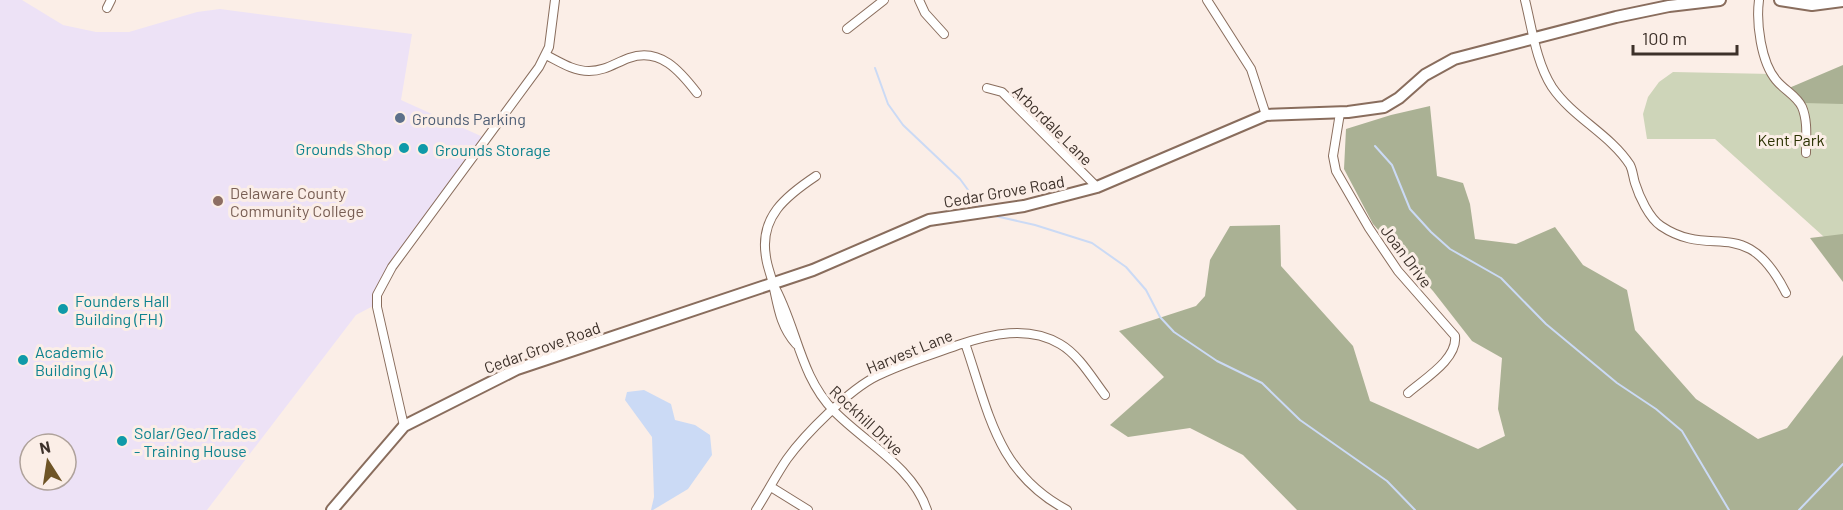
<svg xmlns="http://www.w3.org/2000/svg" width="1843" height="510" font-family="Barlow,sans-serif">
<rect width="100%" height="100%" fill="#fbeee7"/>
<path fill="#ede2f6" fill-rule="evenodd" d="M0,0H22L63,25L96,32H129L197,12L220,9L412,34L401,100L483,137L389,266L380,281L373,306L356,315L207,510H0ZM30,444H66V480H30Z"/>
<path fill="#ced5b9" d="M1843,70V254L1715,139H1647L1643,114L1648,97L1659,82L1673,72L1772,74L1789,88Z"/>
<path fill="#aab194" d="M1843,65V104L1803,103L1789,88Z
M1430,106L1437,176L1463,183L1470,204L1475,239L1516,244L1555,227L1583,265L1627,290L1635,330L1696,399L1758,439L1787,428L1843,355V510H1297L1243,455L1190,428L1128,437L1110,425L1164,377L1119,331L1196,306L1205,296L1210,260L1230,226L1280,225L1281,266L1353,346L1370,401L1478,449L1505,436L1498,409L1502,358L1472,341L1433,291L1373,224L1344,169L1346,129L1391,115Z
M1843,234V282L1810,238Z"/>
<path fill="#cbdaf5" d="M644,390L671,404L675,420L695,425L710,435L712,455L688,489L653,510H651L654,497L652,437L625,400L627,392Z"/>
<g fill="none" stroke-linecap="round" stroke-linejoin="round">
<path stroke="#cbdaf5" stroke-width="2" d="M875,68L888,104L903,125L960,179L982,209
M1375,146L1392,165L1410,209L1431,232L1450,249L1501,278L1546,324L1617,383L1656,409L1682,431L1729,510
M991,215L1035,225L1092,243L1126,267L1146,290L1160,317L1174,332L1217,361L1262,383L1300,420L1387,481L1415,510
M1799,510L1843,464"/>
<g stroke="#896d5d" stroke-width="10">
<path id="street" d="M919,0L925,13L944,34
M1207,0L1251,69L1266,115
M1525,0C1532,28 1536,62 1552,87C1573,118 1610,134 1630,165C1633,171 1633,177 1635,183C1639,196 1649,218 1661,226C1713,261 1745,212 1786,293
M1759,0C1756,23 1761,62 1776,80C1784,90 1797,96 1802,107C1808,121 1806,138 1806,153
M107,8L111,0
M847,29L884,0
M546,55C560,62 573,71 589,71C605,71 615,63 629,58C660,47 680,71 697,93
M987,88L1002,92L1097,187
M1340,113L1333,156L1336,171L1369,228L1398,271L1455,336C1458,359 1424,379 1408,393
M773,284C797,326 799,375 834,411C864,442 913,467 927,510
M965,343C989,413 997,473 1067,510
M796,344C780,326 778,306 773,284C771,275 767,266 766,257C759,217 786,196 816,176
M404,426L377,307V295L392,267L539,67L549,47L555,0
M771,487L808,510
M756,510C767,493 776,475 787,459C805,434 850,389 877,376C903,363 931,355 958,345C991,334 1028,325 1060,344C1079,355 1092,378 1105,395"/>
</g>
<g stroke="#896d5d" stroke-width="14">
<path id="secondary" d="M1780,0L1812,5L1843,1
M332,510L404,426L517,369L813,270L929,220L1024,206L1097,187L1266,115L1348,112L1384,107L1399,98L1425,75L1454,59L1616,17L1669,6L1720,0"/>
</g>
<use href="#street" stroke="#fff" stroke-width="8"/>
<use href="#secondary" stroke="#fff" stroke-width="10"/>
</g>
<circle fill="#5c6f8a" stroke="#fbeee7" stroke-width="2" cx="400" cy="118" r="6"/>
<g fill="#0f9aa8" stroke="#fbeee7" stroke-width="2">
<circle cx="404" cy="148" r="6"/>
<circle cx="423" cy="149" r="6"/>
<circle cx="63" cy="309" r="6"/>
<circle cx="23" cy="360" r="6"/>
<circle cx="122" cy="441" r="6"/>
</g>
<circle fill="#8d6e63" stroke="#fbeee7" stroke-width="2" cx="218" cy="201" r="6"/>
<g text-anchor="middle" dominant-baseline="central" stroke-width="6" stroke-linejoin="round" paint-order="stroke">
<g font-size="16" fill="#4e5e75" stroke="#fbeee7" text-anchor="start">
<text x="412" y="118">Grounds Parking</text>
</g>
<g font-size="16" fill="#3d312a" stroke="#fbeee7">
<text transform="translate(1053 125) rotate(45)">Arbordale Lane</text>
<text transform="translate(1004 191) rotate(-10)">Cedar Grove Road</text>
<text transform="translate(1407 256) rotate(53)">Joan Drive</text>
<text transform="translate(542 347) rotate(-20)">Cedar Grove Road</text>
<text transform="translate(909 351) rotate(-22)">Harvest Lane</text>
<text transform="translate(867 420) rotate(43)">Rockhill Drive</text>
</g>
<g font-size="16" fill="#2a3100" stroke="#fbeee7">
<text x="1791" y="139">Kent Park</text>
</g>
<g font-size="16" fill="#0d838f" stroke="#fbeee7" text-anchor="start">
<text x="392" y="148" text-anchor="end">Grounds Shop</text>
<text x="435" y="149">Grounds Storage</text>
<text x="75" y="300">Founders Hall<tspan x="75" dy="18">Building (FH)</tspan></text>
<text x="35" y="351">Academic<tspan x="35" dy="18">Building (A)</tspan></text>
<text x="134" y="432">Solar/Geo/Trades<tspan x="134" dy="18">- Training House</tspan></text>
</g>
<g font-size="16" fill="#785e54" stroke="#fbeee7" text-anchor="start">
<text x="230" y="192">Delaware County<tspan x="230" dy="18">Community College</tspan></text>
</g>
</g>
<g transform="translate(48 462) rotate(348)"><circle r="28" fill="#fbeee7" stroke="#afa29b" stroke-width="1.5"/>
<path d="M0-4.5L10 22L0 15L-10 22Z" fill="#6e5426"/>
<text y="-9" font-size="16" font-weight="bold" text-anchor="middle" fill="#3d312a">N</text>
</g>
<path d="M1633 45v9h104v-9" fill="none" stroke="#3d312a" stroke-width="3"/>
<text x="1642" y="45" font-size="18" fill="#3d312a" stroke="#fbeee7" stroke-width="4.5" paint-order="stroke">100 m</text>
</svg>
